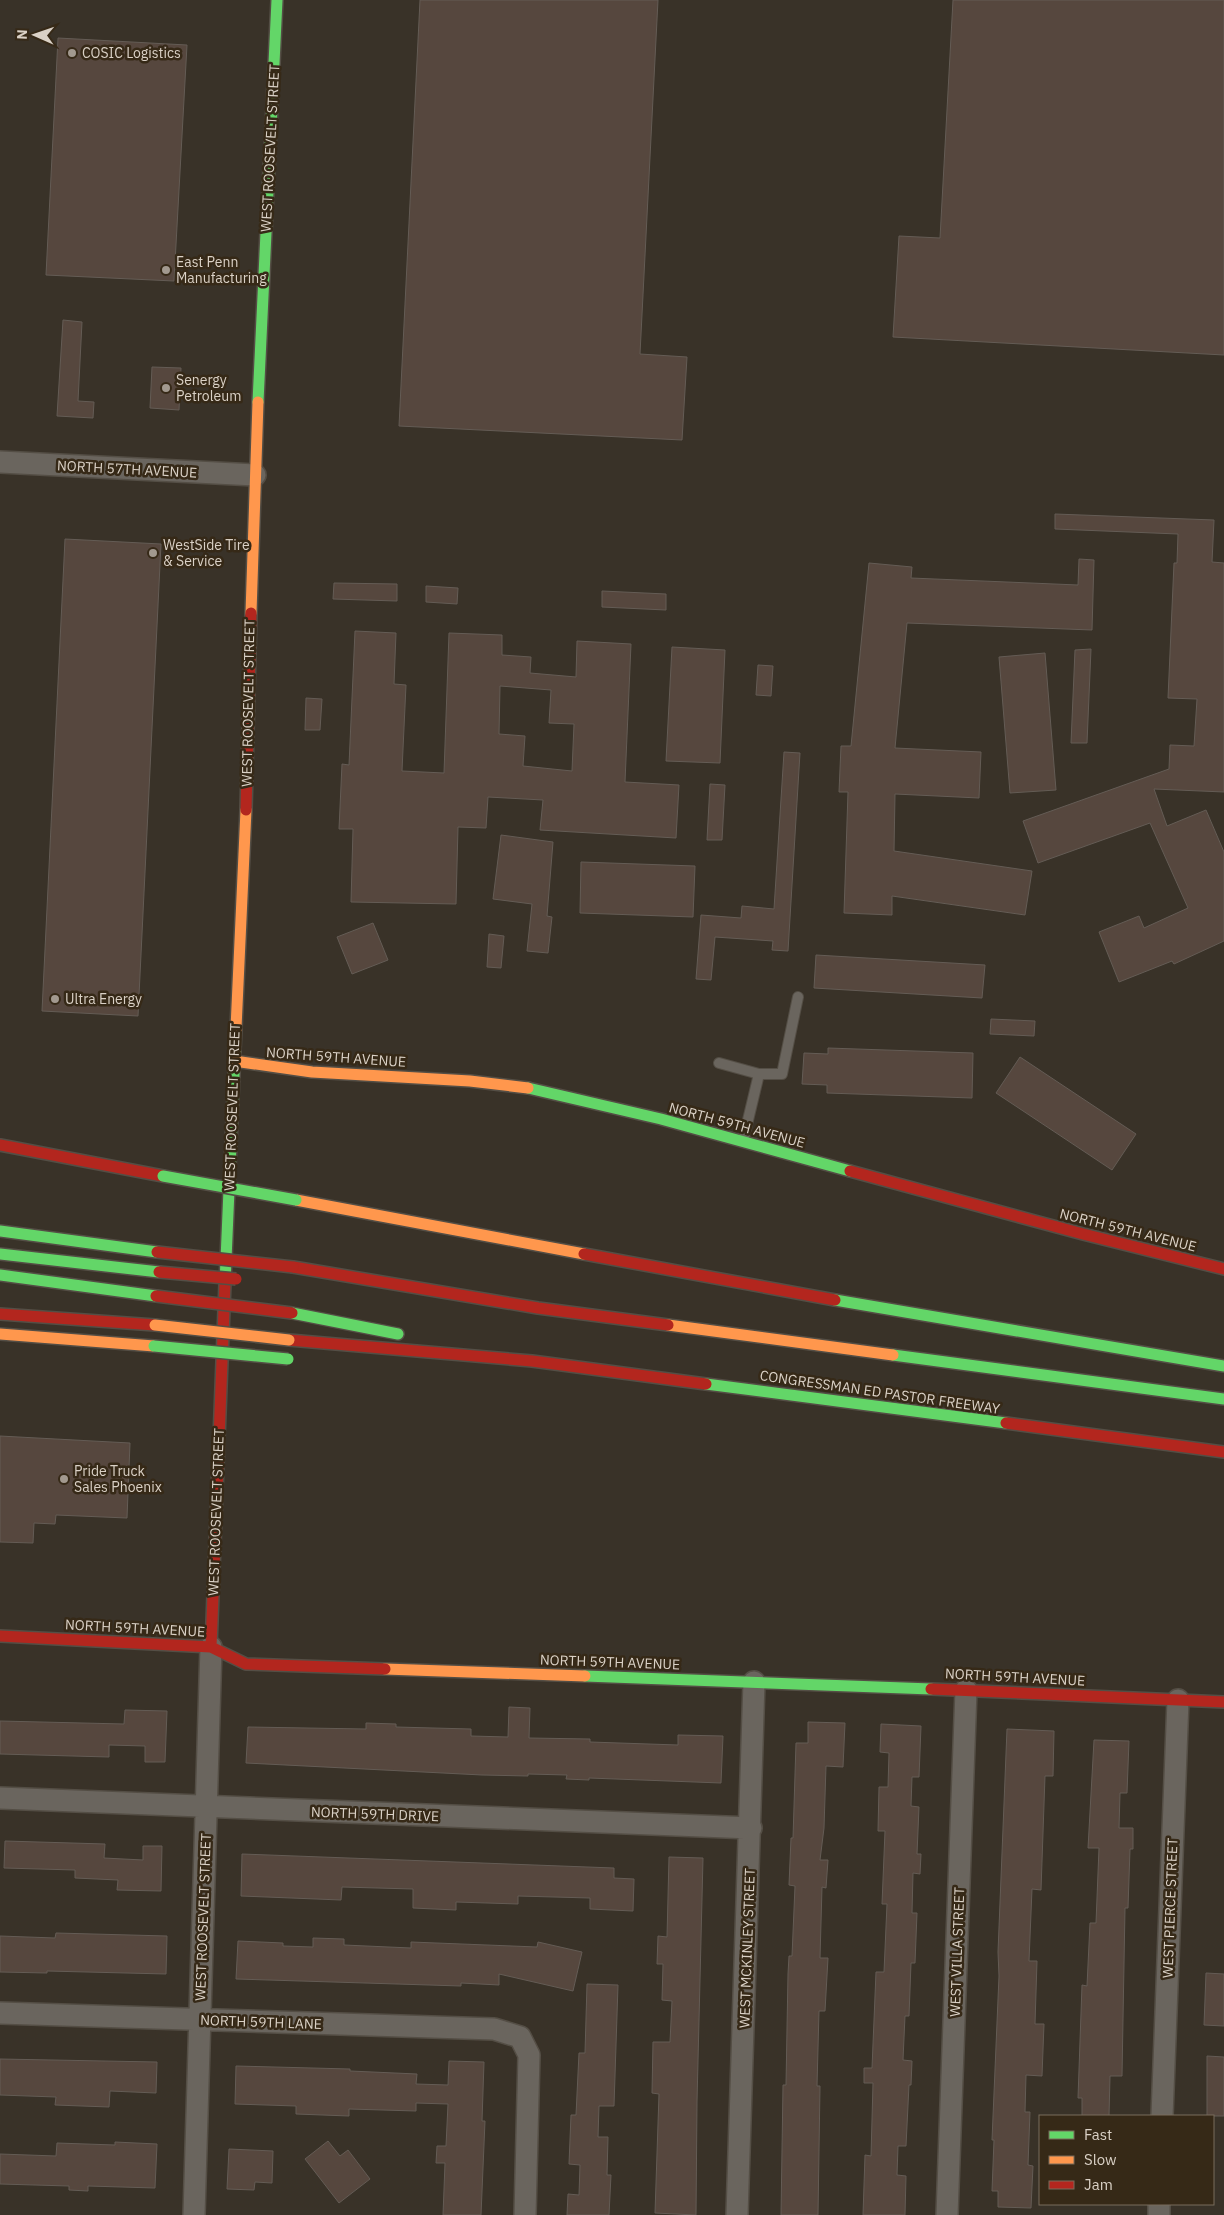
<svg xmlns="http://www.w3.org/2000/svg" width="1224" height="2215" font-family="'IBM Plex Sans',sans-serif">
<rect width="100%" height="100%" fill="#393228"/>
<path fill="#56473e" stroke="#645c55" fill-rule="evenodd" d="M420,0H658L640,354L687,357L682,440L399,426Z
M953,0H1224V355L893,337L899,236L940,238Z
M58,38L187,45L174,281L46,275Z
M63,320L82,322L78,401L94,402L93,418L57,416Z
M152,367L181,368L179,410L150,408Z
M1055,514L1214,520L1212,562L1224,563V792L1154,789L1167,826L1206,810L1224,852V941L1174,964L1172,961L1119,982L1099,932L1139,916L1144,928L1188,908L1150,823L1038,863L1023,821L1169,769L1170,745L1194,746L1197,699L1168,698L1174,563H1177L1178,534L1055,529Z
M65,539L161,544L138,1016L42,1011Z
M1079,559L1094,560L1092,630L907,623L895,748L981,752L979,798L895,794L894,851L1032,871L1025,915L892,896V915L844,913L848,792H839L841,746H851L869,563L912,567L911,578L1078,585Z
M334,583L397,584V601L333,599Z
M426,586L458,588L457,604L426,602Z
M602,591L666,594V610L602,607Z
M355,631L396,633L394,684L406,685L402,771L444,773L449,633L502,635V655L531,657L530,673L576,677L577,641L631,644L625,782L679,785L676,838L540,830L543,800L488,797L486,828L458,827L456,904L351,902L353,829H339L342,764L349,765ZM500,686L551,690L549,723L574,724L572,771L523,766L525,736L499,734Z
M672,647L725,650L720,763L666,761Z
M1091,649L1087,743H1071L1075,650Z
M1045,653L1056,790L1010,793L999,657Z
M758,665L773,666L771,696L756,695Z
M306,698L322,699L320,730H305Z
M784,752L800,753L788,951L772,950L773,941L715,937L711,980L696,979L701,915L741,918L742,906L774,909Z
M710,784L725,785L722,840H707Z
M501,835L553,842L547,916L552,917L548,953L527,951L532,904L493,899Z
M581,862L695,866L693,917L580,913Z
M373,923L388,960L352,974L337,937Z
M489,934L504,936L501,968L487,967Z
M816,955L985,965L982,998L814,988Z
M991,1019L1035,1021L1034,1036L990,1034Z
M828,1048L973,1053L972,1098L827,1093V1085L802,1084L804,1053L828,1054Z
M1020,1057L1136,1134L1112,1170L996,1093Z
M0,1436L130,1443L127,1518L56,1515L55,1524L34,1523L33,1543L0,1542Z
M509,1707L530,1708L529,1738L590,1739V1742L678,1745V1735L723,1736L721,1783L589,1778V1780L566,1779L567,1775L528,1774V1776L482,1775L246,1763L248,1727L366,1729V1723L396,1724V1727L471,1729V1736L508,1737Z
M125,1710L167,1711L165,1762H145V1746L109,1745V1757L0,1754V1721L124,1724Z
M808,1722L845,1723L843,1767L826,1766L824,1828L820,1860H828L826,1888L822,1887L820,1958H828L825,2011H819L817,2086H820L818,2215H781L783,2085H786L788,1974L789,1956H792L795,1886L789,1885L791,1838H793L796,1743H808Z
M881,1724L921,1726L919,1777H912L911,1806L919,1807L917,1854H921L920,1874L913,1873L912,1913H917L915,1963H911L909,2016H905L903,2060L912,2061L911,2085H909L906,2146H898L897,2175L906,2176L905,2215H863L865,2155L871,2156L873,2083H864V2068H872L876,1972H884L887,1904H882L885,1831H878L879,1787H888L889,1753L880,1752Z
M1007,1729L1054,1731L1053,1776H1045L1041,1890L1032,1889L1029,1961H1037L1035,2024H1044L1042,2076L1026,2075L1025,2112H1030L1028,2165L1033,2166L1031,2208L998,2207V2191H992L994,2140H992L999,1976L998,1952Z
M1094,1740L1129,1741L1127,1793H1120L1119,1828H1133V1849H1130L1128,1908H1125L1122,2076H1110L1109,2116H1082V2098H1078L1082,1985L1087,1986L1090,1923H1096L1099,1848H1088Z
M5,1841L105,1844L104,1858L143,1860V1846H162L161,1891L117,1890L118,1880L75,1878V1870L4,1868Z
M242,1854L614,1868V1878L634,1879L633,1911L590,1909V1898L518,1896V1904L456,1902V1910L413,1908V1889L342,1887L341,1900L241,1896Z
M669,1857L703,1858L697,2102L696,2215L655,2213L659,2094L652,2093L653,2042H670L672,2001L662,2000L663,1964H657L658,1936L667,1937Z
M56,1933L167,1936L166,1974L47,1971V1973L0,1972V1936L55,1938Z
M313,1938L344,1939V1945L411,1948V1942L537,1947L538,1942L582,1952L573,1991L499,1974V1985L461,1983V1986L236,1979L238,1941L283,1943V1946L313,1947Z
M1206,1973L1224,1974V2026L1204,2025Z
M587,1984L618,1985L614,2106H599L598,2137H608L607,2175H611L609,2215H567L568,2194L579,2195L580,2165L569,2164L571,2115H576L579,2053H585Z
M1207,2056L1224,2057V2116H1207Z
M0,2059L157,2062L156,2093L110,2091L109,2107L55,2105L56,2097L0,2095Z
M449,2061L484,2062L482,2121H485L481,2215H443L445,2163H436L437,2146H446L448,2104L416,2103V2111L349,2109V2116L296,2114V2106L235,2104L236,2066L350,2069V2071L417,2074L416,2084L448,2085Z
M328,2141L340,2156L348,2150L370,2179L339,2203L305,2159Z
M115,2142L157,2144L155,2188L88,2186V2191L69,2190V2186L0,2184V2154L56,2156L57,2143L115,2145Z
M229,2149L273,2151L272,2183L255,2182L254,2190L227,2189Z"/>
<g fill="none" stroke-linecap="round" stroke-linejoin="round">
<g stroke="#544e45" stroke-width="12">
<path id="lane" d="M719,1063L759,1074
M743,1141L759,1074H782L798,997"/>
</g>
<g stroke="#544e45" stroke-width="24">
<path id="street" d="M0,462L255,475
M0,1798L751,1828
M0,2013L494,2029L520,2037L529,2055L525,2215
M1162,2116L1178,1700
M194,2215L211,1647
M737,2215L754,1682
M947,2215L966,1690
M1159,2215V2204"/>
</g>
<g stroke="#544e45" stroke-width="14">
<path id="fast" d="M258,402L277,0
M528,1088L661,1119L850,1171
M0,1231L157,1252
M0,1254L159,1272
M0,1275L156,1296
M225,1283L235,1050
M835,1300L1224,1366
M292,1313L398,1334
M893,1355L1224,1399
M706,1384L1006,1423
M585,1676L931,1689"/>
</g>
<g stroke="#544e45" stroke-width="14">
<path id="slow" d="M251,613L258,402
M235,1050L246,810
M234,1061L312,1072L470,1081L528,1088
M296,1200L584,1254
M668,1325L893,1355
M0,1334L154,1346
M385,1669L585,1676"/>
</g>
<g stroke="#544e45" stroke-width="14">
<path id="jam" d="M246,810L251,613
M0,1145L163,1176
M850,1171L1083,1234L1224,1269
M584,1254L835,1300
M293,1267L538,1308L668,1325
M0,1314L155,1325
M289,1340L532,1361L706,1384
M1006,1423L1224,1452
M0,1636L211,1647L246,1664L385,1669
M211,1647L225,1283
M931,1689L1224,1702"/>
</g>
<use href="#lane" stroke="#6a655e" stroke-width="10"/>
<use href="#street" stroke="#6a655e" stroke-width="21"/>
<use href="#fast" stroke="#63d668" stroke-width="11"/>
<use href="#slow" stroke="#ff974d" stroke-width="11"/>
<use href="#jam" stroke="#b3261e" stroke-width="11"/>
<g stroke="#544e45" stroke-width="14" stroke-linecap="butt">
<path id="fast-bridge" d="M163,1176L296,1200
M154,1346L288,1359"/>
</g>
<g stroke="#544e45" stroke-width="14" stroke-linecap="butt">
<path id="slow-bridge" d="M155,1325L289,1340"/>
</g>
<g stroke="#544e45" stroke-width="14" stroke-linecap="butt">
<path id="jam-bridge" d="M157,1252L293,1267
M159,1272L236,1279
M156,1296L292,1313"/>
</g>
<use href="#fast-bridge" stroke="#63d668" stroke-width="11"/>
<use href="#slow-bridge" stroke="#ff974d" stroke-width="11"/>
<use href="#jam-bridge" stroke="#b3261e" stroke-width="11"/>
</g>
<g fill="#a2998f" stroke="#362917" stroke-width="2">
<circle cx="72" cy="53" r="5"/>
<circle cx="166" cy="270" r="5"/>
<circle cx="166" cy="388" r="5"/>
<circle cx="153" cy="553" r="5"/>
<circle cx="55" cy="999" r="5"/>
<circle cx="64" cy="1479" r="5"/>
</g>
<g text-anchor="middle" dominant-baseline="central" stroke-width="5" stroke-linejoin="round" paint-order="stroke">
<g font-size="14" fill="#dad1c6" stroke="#362917" text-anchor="start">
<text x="82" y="53">COSIC Logistics</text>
<text x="176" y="262">East Penn<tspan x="176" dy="16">Manufacturing</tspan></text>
<text x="176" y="380">Senergy<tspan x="176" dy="16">Petroleum</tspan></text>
<text x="163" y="545">WestSide Tire<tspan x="163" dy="16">&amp; Service</tspan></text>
<text x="65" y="999">Ultra Energy</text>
<text x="74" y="1471">Pride Truck<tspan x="74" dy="16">Sales Phoenix</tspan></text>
</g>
<g font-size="14" fill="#dad1c6" stroke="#362917">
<text transform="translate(270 148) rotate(-87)">WEST ROOSEVELT STREET</text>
<text transform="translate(127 469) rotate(3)">NORTH 57TH AVENUE</text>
<text transform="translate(248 703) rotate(-89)">WEST ROOSEVELT STREET</text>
<text transform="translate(336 1057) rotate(4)">NORTH 59TH AVENUE</text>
<text transform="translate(232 1107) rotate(-88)">WEST ROOSEVELT STREET</text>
<text transform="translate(737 1125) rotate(15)">NORTH 59TH AVENUE</text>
<text transform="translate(1128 1230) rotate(14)">NORTH 59TH AVENUE</text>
<text transform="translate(880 1392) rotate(8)">CONGRESSMAN ED PASTOR FREEWAY</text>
<text transform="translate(216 1512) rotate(-88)">WEST ROOSEVELT STREET</text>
<text transform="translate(135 1628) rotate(3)">NORTH 59TH AVENUE</text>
<text transform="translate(610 1662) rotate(2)">NORTH 59TH AVENUE</text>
<text transform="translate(1015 1677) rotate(3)">NORTH 59TH AVENUE</text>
<text transform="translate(375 1814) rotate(2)">NORTH 59TH DRIVE</text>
<text transform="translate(1170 1908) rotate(-88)">WEST PIERCE STREET</text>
<text transform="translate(203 1917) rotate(-88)">WEST ROOSEVELT STREET</text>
<text transform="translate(747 1948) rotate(-88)">WEST MCKINLEY STREET</text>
<text transform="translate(957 1952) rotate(-88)">WEST VILLA STREET</text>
<text transform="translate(261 2022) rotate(2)">NORTH 59TH LANE</text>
</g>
</g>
<rect x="1039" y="2115" width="175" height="90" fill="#362917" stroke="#786c5d"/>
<rect x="1049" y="2131" width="25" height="8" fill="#63d668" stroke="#786c5d"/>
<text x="1084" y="2140" font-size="15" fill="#dad1c6">Fast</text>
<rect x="1049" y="2156" width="25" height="8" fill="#ff974d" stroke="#786c5d"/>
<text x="1084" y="2165" font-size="15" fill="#dad1c6">Slow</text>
<rect x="1049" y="2181" width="25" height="8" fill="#b3261e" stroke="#786c5d"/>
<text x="1084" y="2190" font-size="15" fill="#dad1c6">Jam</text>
<g transform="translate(35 35) rotate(272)" stroke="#362917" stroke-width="4" paint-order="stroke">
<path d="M0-4L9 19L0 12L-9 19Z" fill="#dad1c6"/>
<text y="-8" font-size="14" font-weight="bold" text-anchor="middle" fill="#dad1c6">N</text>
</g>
</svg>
